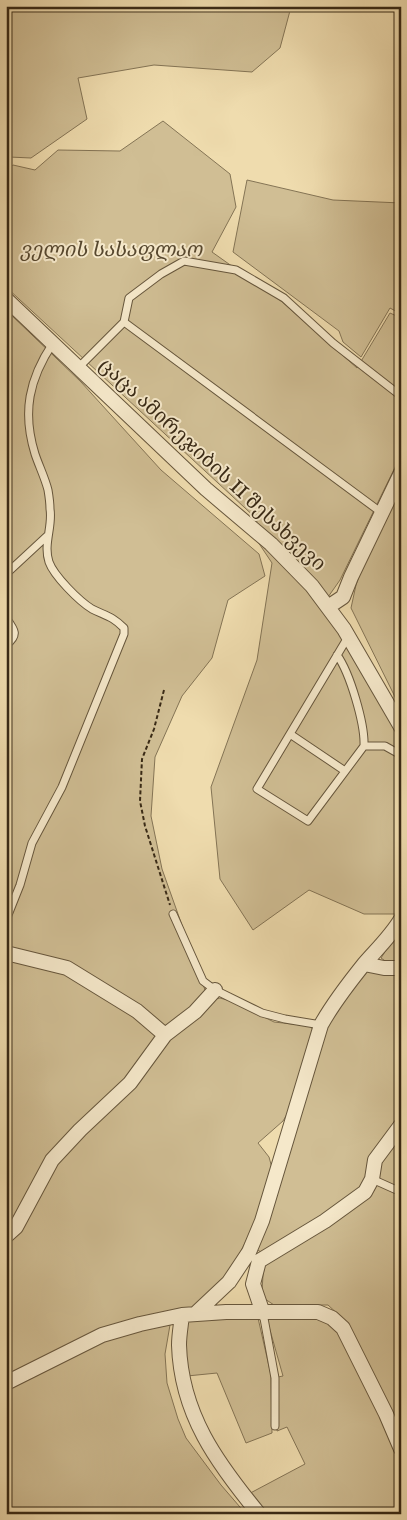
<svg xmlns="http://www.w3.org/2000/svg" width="407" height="1520" font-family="'IM FELL English','Noto Serif Georgian',serif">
<rect width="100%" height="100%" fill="#efdcae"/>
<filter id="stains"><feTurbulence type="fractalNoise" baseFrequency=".004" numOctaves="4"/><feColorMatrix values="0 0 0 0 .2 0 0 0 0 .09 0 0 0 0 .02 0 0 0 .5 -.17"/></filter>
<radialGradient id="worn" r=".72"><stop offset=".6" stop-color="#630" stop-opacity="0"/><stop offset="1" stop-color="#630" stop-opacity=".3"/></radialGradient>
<path fill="#d0be94" stroke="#847455" d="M6,6H290L291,7L280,48L252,72L154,65L78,78L87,119L31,158L9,157L6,159Z
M163,121L230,174L236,207L212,252L281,301L357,368L390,313L401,318V455L340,580L321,607L353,650L401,741V906L398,914H364L309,890L253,930L220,879L211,787L257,660L272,563L250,530L258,520L6,287V171L13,165L35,170L58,150L120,151Z
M247,180L333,200L401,203V314L390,308L361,357L343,342L339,331L233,252Z
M6,310L81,382L161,470L259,554L265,576L228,600L212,658L182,696L155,757L151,816L162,869L205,990L204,997L168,1026L160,1025L115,992L6,951V926L22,889L30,840L15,892L6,910Z
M401,485V709L351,608L356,585L370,546Z
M401,927V965H391L381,958Z
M6,960L63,970L130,1012L159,1037L127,1078L44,1163L13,1222L6,1228Z
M365,971L401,973V1117L391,1130L358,1195L264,1253L257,1250L329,1018Z
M220,998L234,1002L274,1022L310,1026L313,1030L293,1104L283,1121L258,1143L269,1157L272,1168L256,1221L231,1271L201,1302L187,1310L6,1377V1241L51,1169L167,1038L211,1000Z
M401,1131V1437L357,1343L340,1316L328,1305H274L265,1299L262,1291L263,1275L265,1264L374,1191L378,1162Z
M318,1315L333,1322L381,1418L401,1466V1514H254L241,1498L305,1464L287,1427L277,1431L278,1377L283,1376L266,1316Z
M258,1318L271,1375L272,1433L246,1443L217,1373L177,1377L182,1321Z
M168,1323L170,1325L165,1354L167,1383L178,1419L186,1438L221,1485L246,1514H6V1387L80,1349L129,1331Z"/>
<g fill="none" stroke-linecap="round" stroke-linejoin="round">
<g stroke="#66563c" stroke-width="9">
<path id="service" d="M124,322L382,513
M79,367L124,322L129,298L161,274L184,261L236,270L284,298L333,343L401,396
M6,574L47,536
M6,618C15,630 19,635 6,645
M348,637L257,789L308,821L364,746H385L401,755
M337,655C350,673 365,724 364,746
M290,734L345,771
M173,914L203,981L215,990L262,1013L285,1019L321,1025
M6,920L20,885L32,843L62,787L124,634V628C112,616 106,616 92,609C79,601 54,576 49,562C43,544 53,526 50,509C50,503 49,496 48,490C45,478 39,466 35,454C22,412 29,379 53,343
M372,1179L401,1192
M263,1313L275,1378V1426"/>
</g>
<g stroke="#66563c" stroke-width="16">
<path id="minor" d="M6,299L206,489L271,544L312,586L344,629L401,727
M328,607L343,597L351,577L401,473
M6,953L67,968L137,1011L165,1035
M364,964L384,968H401
M6,1236L16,1227L52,1160L80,1130L130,1083L165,1035L195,1012L215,990
M263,1313L253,1284L259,1261L325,1221L365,1192L372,1179L375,1160L401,1125
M195,1314L229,1282L249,1252L262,1221L321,1025C333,1003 348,984 364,964C377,949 391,936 401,919
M182,1315C181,1325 179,1335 179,1345C181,1414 217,1463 259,1514
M6,1383L102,1335L140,1324L182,1315L226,1312H318L332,1318L343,1328L386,1414L401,1449"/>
</g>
<path stroke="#392a16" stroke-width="2" stroke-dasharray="4 2.5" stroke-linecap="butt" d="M164,690L154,729L142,759L140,801L145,826L170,905"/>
<use href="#service" stroke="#f5e8ca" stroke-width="7"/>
<use href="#minor" stroke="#f5e8ca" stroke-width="14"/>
</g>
<g text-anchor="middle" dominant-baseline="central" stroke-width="4" stroke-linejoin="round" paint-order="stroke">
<g font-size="20" font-style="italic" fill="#57482f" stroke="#f5e8ca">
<text x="111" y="250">ველის სასაფლაო</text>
</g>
<g font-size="20" fill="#392a16" stroke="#f5e8ca">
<text transform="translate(212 465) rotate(43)">ცაცა ამირეჯიბის II შესახვევი</text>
</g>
</g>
<rect width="407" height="1520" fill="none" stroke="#efdcae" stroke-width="25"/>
<rect x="8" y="8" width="392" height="1505" fill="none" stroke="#392a16" stroke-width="2.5"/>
<rect x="12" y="12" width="382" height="1495" fill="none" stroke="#392a16"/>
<rect width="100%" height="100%" filter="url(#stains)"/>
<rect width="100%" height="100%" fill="url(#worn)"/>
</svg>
